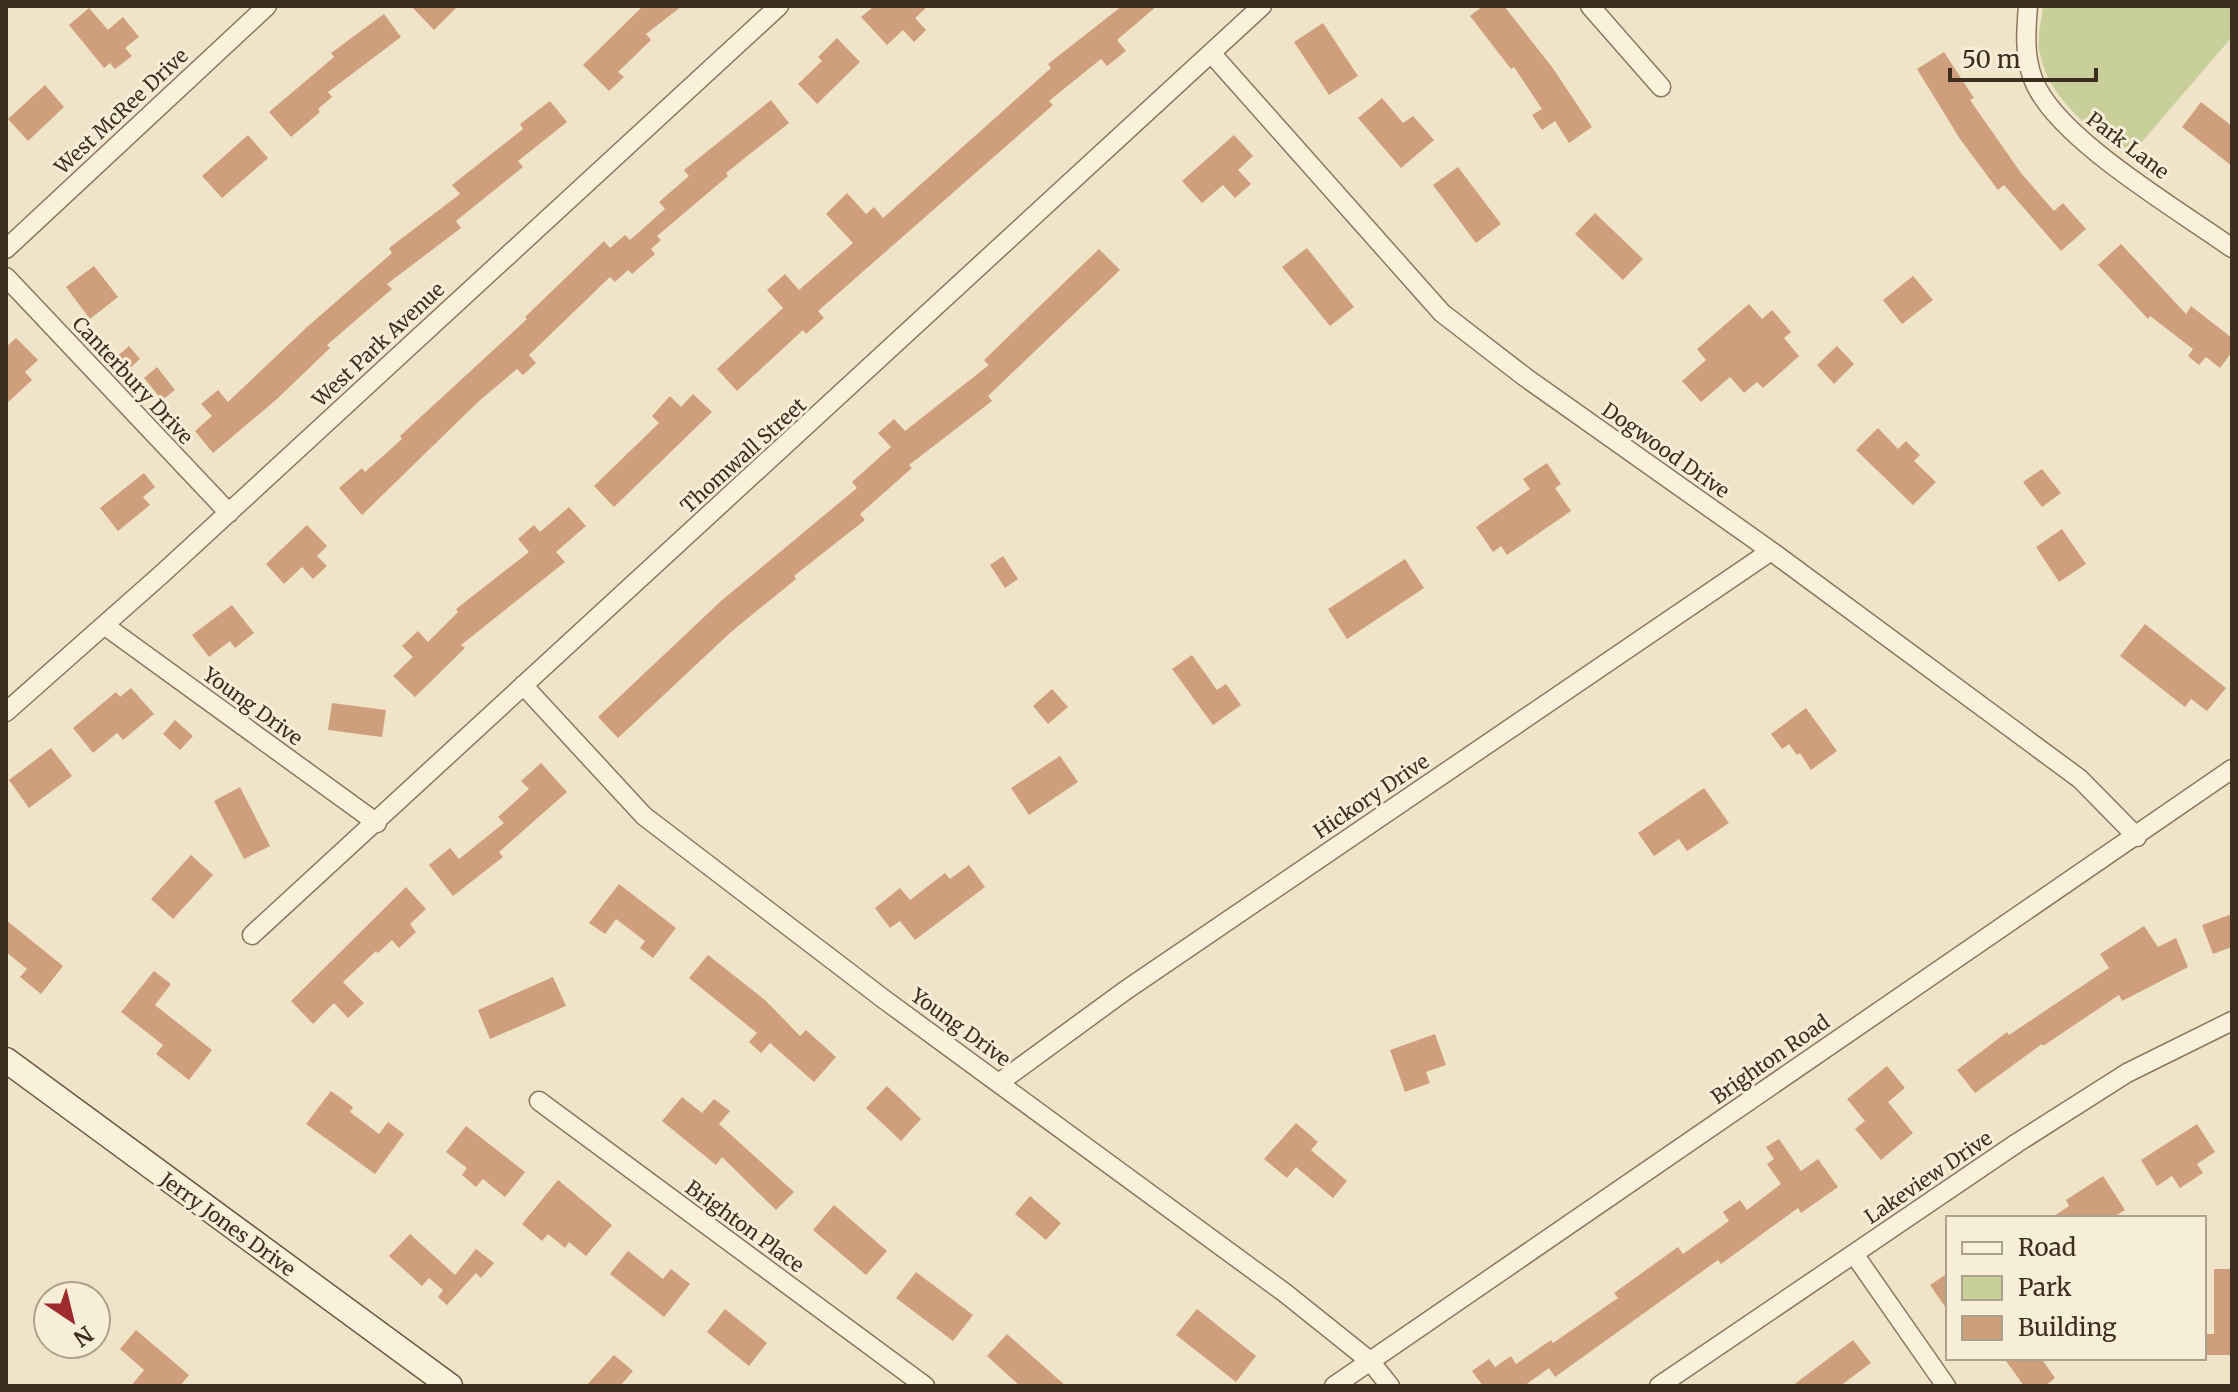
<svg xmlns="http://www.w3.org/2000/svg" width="2238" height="1392" font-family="Merriweather,serif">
<rect width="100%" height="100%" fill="#f0e4c8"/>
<path fill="#c9cf9b" d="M2043,6H2232V37L2128,158C2091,129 2047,99 2039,49C2037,36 2042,19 2043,6Z"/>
<path fill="#cf9f7d" d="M411,6H458L434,30Z
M643,6H682L646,34L651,40L618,72L624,77L609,91L583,65Z
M874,6H928L915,18L926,30L914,42L903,30L887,45L861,17Z
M1122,6H1157L1117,40L1126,51L1107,66L1101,59L1049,101L1053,105L818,311L824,318L806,334L803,330L737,391L717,369L783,308L767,290L785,274L799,290L853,243L826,214L847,193L866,214L874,207L883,218L1051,68L1048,64Z
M1483,6H1504L1552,67L1592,127L1569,143L1555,121L1542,130L1532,115L1542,109L1514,67L1511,69L1470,16Z
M89,8L108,30L123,17L139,37L125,48L132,56L115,69L110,63L104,68L69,25Z
M384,14L401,37L328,92L332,97L318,109L320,112L291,137L269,112L334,57L331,53Z
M1323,23L1358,76L1329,95L1294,42Z
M837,38L860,62L817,104L798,84L822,61L818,57Z
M1944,52L1974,98L1970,100L2021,173L2054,211L2063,203L2086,229L2061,251L2004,185L1998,190L1960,139L1917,69Z
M45,85L64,107L28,141L8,119Z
M1382,98L1403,123L1413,116L1434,140L1401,168L1358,118Z
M771,100L789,123L726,173L728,176L657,236L661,240L651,249L655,254L632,274L628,270L615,282L610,277L529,355L536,363L523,375L517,369L479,401L362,515L339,488L362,468L365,472L402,439L400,436L527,319L525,317L604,241L610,248L625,235L630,240L665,209L659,202L689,176L684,170Z
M550,101L567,122L518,161L523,167L456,221L461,228L387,284L392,289L327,345L330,348L277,399L213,453L195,431L212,416L201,404L218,390L228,402L307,327L392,253L389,248L460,194L452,185L523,129L520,124Z
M2201,102L2232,126V166L2182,127Z
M248,135L268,158L222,198L202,176Z
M1234,135L1253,156L1238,170L1251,184L1235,198L1223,185L1202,203L1182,181Z
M1458,167L1501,224L1476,243L1433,185Z
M1595,213L1643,259L1623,280L1575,234Z
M2121,244L2186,314L2191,306L2232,338V352L2220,368L2206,357L2199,365L2188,356L2193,349L2150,316L2148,319L2098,265Z
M1307,248L1354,307L1330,326L1282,267Z
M1099,249L1120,270L988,396L992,401L909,465L912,468L860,514L865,520L794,576L796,579L731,632L618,738L598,717L721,601L857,488L852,482L891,447L878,433L894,419L905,431L989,365L984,360Z
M94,266L118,297L90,319L66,287Z
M1913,276L1933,300L1902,324L1883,300Z
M1749,304L1762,319L1772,310L1791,332L1784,338L1799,356L1763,388L1757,382L1744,393L1730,377L1701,402L1682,381L1706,360L1697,349Z
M16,338L38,360L25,372L32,380L6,404V347Z
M129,346L140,359L124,373L113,360Z
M1837,346L1854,364L1834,384L1817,365Z
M157,367L175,390L162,400L144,378Z
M693,394L712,412L614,507L594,486L659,423L652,416L670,396L681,407Z
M1878,428L1898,449L1906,441L1920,455L1914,461L1936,482L1913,505L1856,450Z
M1547,463L1561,484L1555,488L1571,511L1507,555L1501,546L1493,552L1476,527L1530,489L1523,479Z
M2042,469L2061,493L2042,507L2023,482Z
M144,473L155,487L143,497L150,505L118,531L100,508Z
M569,507L586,526L556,552L565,562L461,645L465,648L415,697L393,676L413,657L402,646L418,631L428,642L458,612L456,609L529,552L518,539L534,525L540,532Z
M307,525L327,546L317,556L327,566L313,579L302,567L284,584L266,564Z
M2062,529L2086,564L2059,582L2036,547Z
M1003,556L1018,579L1005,588L990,565Z
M1405,559L1424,588L1347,639L1328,609Z
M232,605L254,633L235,648L230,641L209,657L192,635Z
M2145,624L2226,688L2207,711L2191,699L2185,707L2120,656Z
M1192,655L1217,690L1226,684L1241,705L1213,725L1172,669Z
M131,688L154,714L123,740L117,733L93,753L73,728L116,692L120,697Z
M1052,689L1068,707L1048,724L1033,706Z
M332,703L386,710L382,737L328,730Z
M1806,708L1837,751L1811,770L1800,753L1797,755L1789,744L1782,749L1771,734Z
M175,720L193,736L180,750L163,734Z
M51,748L72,776L29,808L9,780Z
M1060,756L1078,782L1029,815L1011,788Z
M541,763L567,792L499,852L503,857L453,896L429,865L450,848L459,859L504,823L498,817L529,789L521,781Z
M240,787L270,846L244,859L214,801Z
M1704,788L1729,823L1687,851L1679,839L1654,856L1638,833Z
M191,855L213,875L173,919L151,899Z
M969,865L985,887L915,940L900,921L890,928L875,908L900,888L910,900L945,873L950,879Z
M619,884L676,928L653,958L640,948L645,941L616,919L605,934L589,923Z
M406,887L426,909L410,924L416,932L399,948L392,940L378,953L376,951L343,982L364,1003L348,1018L334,1003L313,1024L291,1001Z
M2232,914V947L2213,954L2202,925Z
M6,920L63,966L41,994L20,977L27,969L6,952Z
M2144,926L2158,947L2176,938L2188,967L2122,1001L2119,995L2043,1046L2042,1044L1975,1093L1957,1070L2007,1032L2009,1035L2109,968L2100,954Z
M708,955L765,1000L800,1036L806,1030L836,1057L814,1082L770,1043L761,1053L749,1042L757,1033L689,978Z
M154,971L171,984L155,1005L212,1050L189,1080L156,1054L163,1045L121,1012Z
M553,977L566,1006L490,1039L478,1010Z
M1435,1034L1446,1065L1426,1072L1430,1083L1405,1092L1390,1050Z
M1887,1066L1905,1088L1888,1102L1913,1133L1881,1160L1855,1129L1865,1121L1847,1099Z
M887,1086L921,1119L901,1141L866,1108Z
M331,1091L353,1107L350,1112L379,1134L388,1122L404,1134L375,1174L306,1124Z
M682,1097L702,1113L714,1099L730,1111L719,1124L794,1192L776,1210L722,1157L716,1165L662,1121Z
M1296,1123L1318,1142L1311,1150L1347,1181L1333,1198L1296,1167L1287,1178L1264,1159Z
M2197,1124L2215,1152L2197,1164L2203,1173L2180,1188L2172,1176L2157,1186L2141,1160Z
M466,1126L525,1172L505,1197L483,1179L476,1187L462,1175L467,1168L446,1152Z
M1779,1139L1801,1171L1818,1159L1838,1187L1801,1213L1798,1208L1721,1264L1718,1260L1555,1377L1549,1368L1524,1386H1483L1472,1371L1489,1359L1495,1367L1511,1356L1516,1364L1551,1340L1553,1343L1618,1298L1614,1293L1678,1247L1683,1254L1729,1221L1723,1212L1740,1200L1747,1210L1781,1184L1767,1164L1774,1159L1766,1147Z
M2103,1176L2125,1210L2112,1218H2051L2069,1206L2066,1200Z
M558,1180L612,1225L586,1256L569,1242L565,1248L548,1234L542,1241L522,1224Z
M1030,1196L1061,1223L1046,1240L1015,1214Z
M834,1205L887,1251L866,1275L813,1230Z
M410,1234L455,1275L476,1249L494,1263L481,1278L476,1273L447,1305L438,1297L443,1290L429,1278L422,1286L389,1256Z
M628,1251L663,1279L671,1269L690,1284L664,1317L610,1274Z
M2214,1269H2232V1355H2204V1334H2214Z
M916,1272L973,1315L953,1341L896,1298Z
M1948,1273V1311L1930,1285Z
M725,1309L767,1343L749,1366L707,1332Z
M1197,1309L1256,1356L1236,1382L1176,1335Z
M136,1330L189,1375L180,1386H131L144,1370L120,1349Z
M1007,1334L1066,1386H1020L987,1356Z
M1853,1340L1871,1363L1840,1386H1792Z
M614,1355L633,1371L620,1386H586Z
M2004,1358H2041L2055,1378L2045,1386H2024Z"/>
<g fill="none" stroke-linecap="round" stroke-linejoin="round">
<g stroke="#8d765c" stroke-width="21">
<path id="street" d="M1590,6L1661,87
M2028,6C2026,30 2024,56 2033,79C2055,138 2179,210 2232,248
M1211,53L1442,313L1525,377L1771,551L2080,779L2137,837
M6,249L267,6
M6,277L229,513
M104,625L377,823
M523,685L644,816L885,1000L1285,1293L1370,1361L1390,1386
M6,712L163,573L779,6
M252,935L1262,6
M1000,1082L1126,990L1771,551
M539,1101L925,1386
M1854,1254L1946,1386
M1334,1386L2232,769
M1659,1386L2017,1143L2127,1073L2232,1021"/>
</g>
<g stroke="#6f573f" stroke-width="27">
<path id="secondary" d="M6,1060L450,1386"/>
</g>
<use href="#street" stroke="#faf1dc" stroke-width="18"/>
<use href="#secondary" stroke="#faf1dc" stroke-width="24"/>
</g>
<g text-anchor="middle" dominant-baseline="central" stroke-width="6" stroke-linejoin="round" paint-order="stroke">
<g font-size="20" fill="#3d2e20" stroke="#f7eed8">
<text transform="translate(121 111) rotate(-43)">West McRee Drive</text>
<text transform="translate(2128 145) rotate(37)">Park Lane</text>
<text transform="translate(378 344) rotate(-43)">West Park Avenue</text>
<text transform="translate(133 380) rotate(47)">Canterbury Drive</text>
<text transform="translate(1666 450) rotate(35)">Dogwood Drive</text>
<text transform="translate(743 455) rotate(-42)">Thomwall Street</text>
<text transform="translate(253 706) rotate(36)">Young Drive</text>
<text transform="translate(1371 796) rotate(-34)">Hickory Drive</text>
<text transform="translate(961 1027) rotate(36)">Young Drive</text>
<text transform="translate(1770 1059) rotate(-35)">Brighton Road</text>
<text transform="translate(1928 1177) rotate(-34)">Lakeview Drive</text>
<text transform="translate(228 1224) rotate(36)">Jerry Jones Drive</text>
<text transform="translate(745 1226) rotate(36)">Brighton Place</text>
</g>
</g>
<rect width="2238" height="1392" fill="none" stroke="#3d2e20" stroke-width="16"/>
<rect x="1946" y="1216" width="260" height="144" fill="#f7eed8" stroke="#ada18e" stroke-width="2"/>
<rect x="1962" y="1242" width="40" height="12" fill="#faf1dc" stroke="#ada18e" stroke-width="2"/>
<text x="2018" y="1256" font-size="24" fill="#3d2e20">Road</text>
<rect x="1962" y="1276" width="40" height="24" fill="#c9cf9b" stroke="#ada18e" stroke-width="2"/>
<text x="2018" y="1296" font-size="24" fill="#3d2e20">Park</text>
<rect x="1962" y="1316" width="40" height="24" fill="#cf9f7d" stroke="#ada18e" stroke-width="2"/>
<text x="2018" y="1336" font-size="24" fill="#3d2e20">Building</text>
<g transform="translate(72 1320) rotate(145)"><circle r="38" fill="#f7eed8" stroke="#ada18e" stroke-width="2"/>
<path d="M0-6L14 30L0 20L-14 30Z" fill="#9e2a2b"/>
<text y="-12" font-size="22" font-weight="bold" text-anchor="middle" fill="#3d2e20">N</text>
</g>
<path d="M1950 68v12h146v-12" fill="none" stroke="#3d2e20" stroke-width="4"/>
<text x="1962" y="68" font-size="24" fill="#3d2e20" stroke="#f7eed8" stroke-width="6" paint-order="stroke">50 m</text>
</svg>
